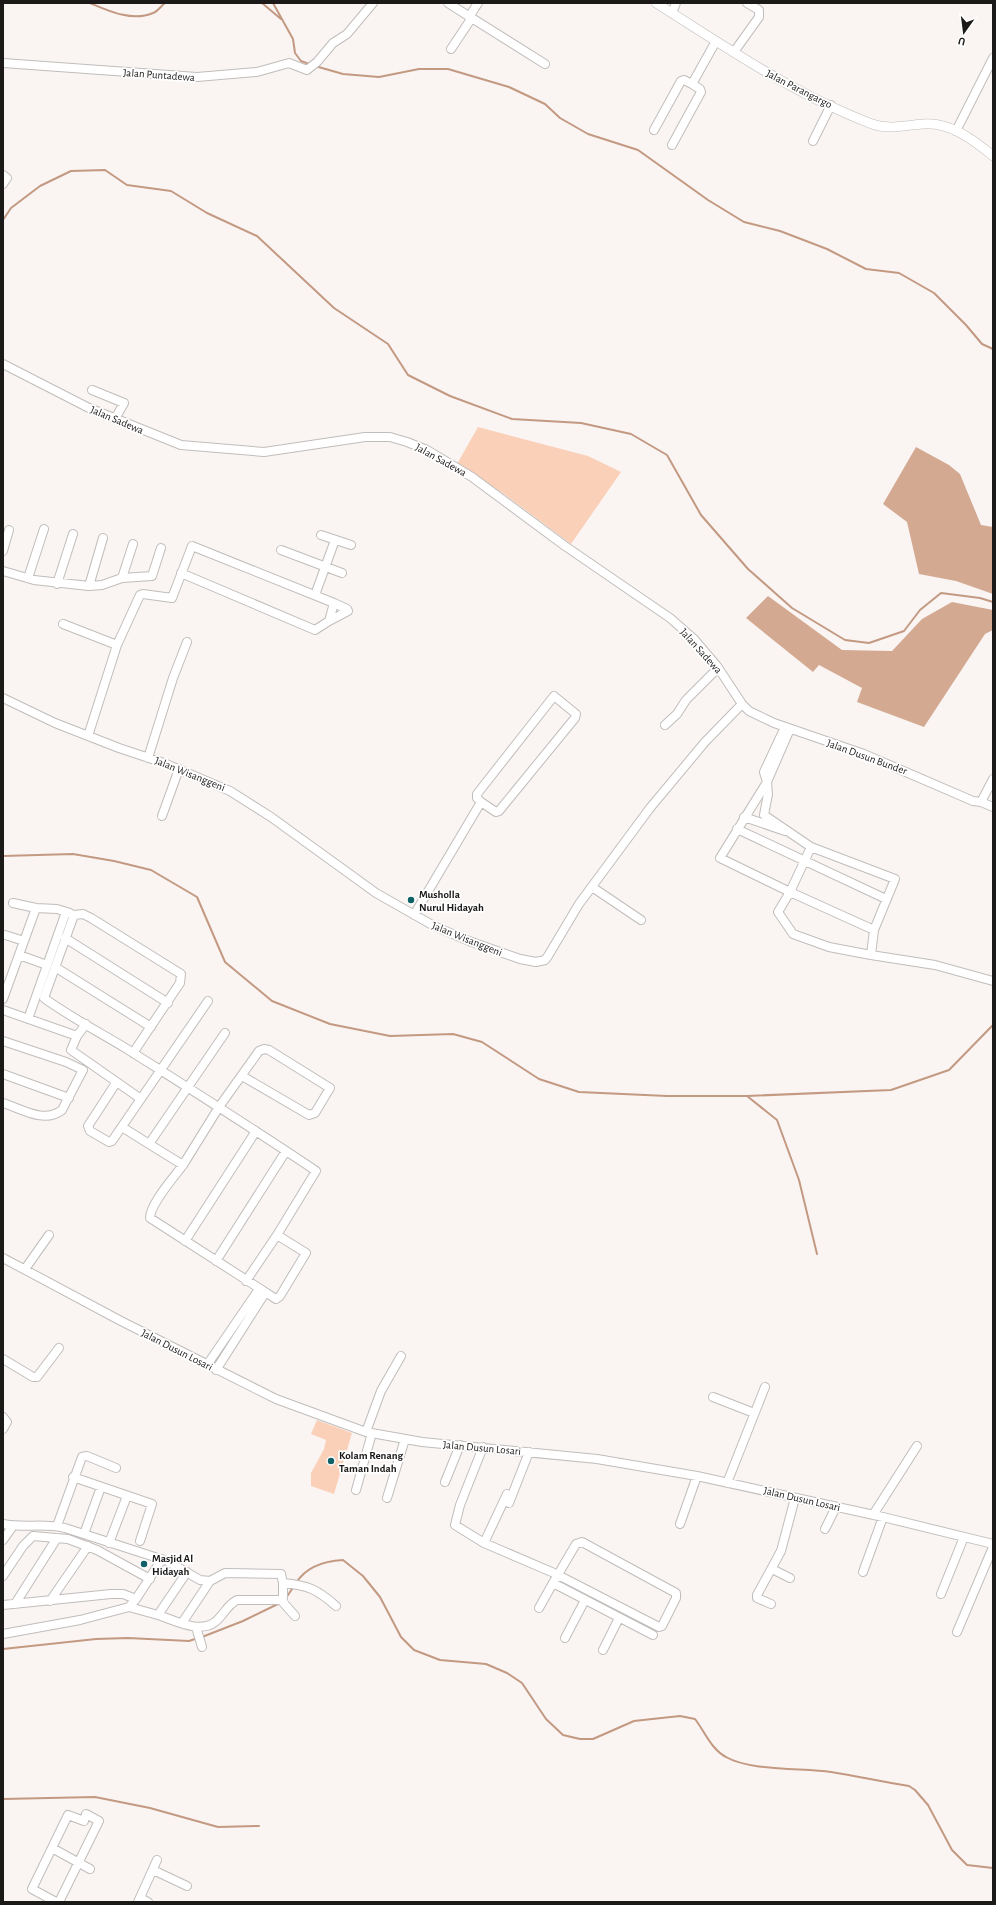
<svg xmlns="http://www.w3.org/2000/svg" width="996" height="1905" font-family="'Alegreya Sans',sans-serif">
<rect width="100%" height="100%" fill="#faf5f3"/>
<path fill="#fad0b9" d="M478,427L588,456L621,472L571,544L504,494L457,464Z
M317,1420L352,1433L334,1494L311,1486V1473L324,1449L326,1440L311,1434Z"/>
<path fill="#d4a992" d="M916,447L949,465L960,474L981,525L993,527V594L956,581L919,574L907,522L883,504Z
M768,596L842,650L892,651L922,619L952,602L993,610V630L985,634L924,727L857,702L862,688L819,665L813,672L746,618Z"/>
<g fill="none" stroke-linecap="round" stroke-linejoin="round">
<path stroke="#c39982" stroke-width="2" d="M90,3C109,11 132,22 153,13C157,12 161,6 165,3
M262,3L281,19
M273,3L293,39L295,53L301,61L309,64
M315,66L343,74L379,77L419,69H448L509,87L545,104L560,118L588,134L638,150L708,200L744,222L780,231L827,249L866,269L899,273L934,293L966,325L982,344L993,349
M3,220L11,208L40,186L71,171L105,170L127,185L171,191L207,213L257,236L334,308L388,344L408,375L450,396L512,419L581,423L631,434L667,455L701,515L748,569L792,608L845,640L869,643L904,631L920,610L941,593L980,598L993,602
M3,856L73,854L114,861L151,870L197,897L225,962L272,1001L330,1024L390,1036L453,1034L482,1042L539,1079L579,1092L667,1096H747L777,1120L799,1180L817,1254
M747,1096L891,1090L949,1070L993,1025
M296,1583C306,1567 325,1561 343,1560L363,1576L380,1597L401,1637L414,1650L440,1660L486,1664L507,1673L522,1683L546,1719L563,1735L580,1739H593L634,1721L680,1716L695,1719C705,1732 711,1749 726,1757C750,1771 802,1768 831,1772C857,1776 883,1782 909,1786L915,1790L928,1805L952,1850L967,1865L993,1868
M286,1598L294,1586
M202,1637L243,1621L280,1603
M3,1649L96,1639L128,1638L189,1641L198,1638
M3,1799L95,1797L150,1808L218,1827L259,1826"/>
<g stroke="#c1bdbb" stroke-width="10">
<path id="minor" d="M448,3L545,64
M672,13L676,3
M469,17L478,3
M451,49L471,19
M734,52L759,17V10L747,3
M3,63L197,77L257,72L289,63L307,70L317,62L333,43L347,34L373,3
M654,130L681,81L684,80L692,84
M956,131L993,58
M813,141L831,105
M672,145L701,92L700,89L692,84L716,41
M3,175L7,178L3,184
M3,364L89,408L181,445L264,452L365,437H390L407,442L427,450L472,477L565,546L670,618L694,639L717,666L742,704L749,711L774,723L864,754L973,801L981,802L993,807
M92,390L124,403L115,419
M321,535L351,545
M281,550L342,573
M3,551L9,530
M3,571L34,580L89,586L102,585L122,578L152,576L161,548
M28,578L44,529
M122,578L133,544
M57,584L73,534
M89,586L103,538
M315,595L335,540
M329,621L348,611L347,609L334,603
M63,624L117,645L88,736
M117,645L140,595L143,594L172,598L192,546L334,603L329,621L315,630L181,573
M3,698L55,723L119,748L164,763L230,791L271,817L376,893L434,926L469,941L520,959L536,962L545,960L548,956L579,904L650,808L705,742L742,704
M665,725L677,714L686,700L718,668
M785,727L764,772L767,782L720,858L790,892L874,930
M790,729L767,782L768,794L764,815L811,847L895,879L874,930L871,955L829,947L793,934L778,912L790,892L811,847
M148,758L173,678L187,642
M981,802L993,779
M162,816L179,769
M744,817L785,831
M737,829L886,899
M592,887L641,920
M13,903L36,908L57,909L70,913
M414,915L481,802L496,812L499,811L575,718L576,714L554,696L477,794V798L481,802
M5,935L24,941
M65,938L168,1003
M19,955L47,965
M871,955L935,965L993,981
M55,967L151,1027
M3,999L36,908
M3,1010L77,1036
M28,1019L66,912
M86,1024L77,1036L71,1050L141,1099
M3,1041L66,1062L83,1070L62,1110C44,1124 22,1109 3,1103
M133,1053L180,983L181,974L91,918L83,914L74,915L44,998C70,1017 99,1032 127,1049C190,1089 254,1129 316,1171L277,1235L306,1253L280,1296L276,1299L150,1218C150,1204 174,1177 183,1165L149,1144L225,1033
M3,1074L69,1098
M116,1083L88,1126L90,1131L109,1142L112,1141L208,1001
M122,1127L149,1144
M183,1165L219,1107L259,1051L264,1049L269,1050L330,1088L315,1113L309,1115L242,1076
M185,1241L256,1131
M3,1258L121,1321L276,1399L366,1432L422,1442L597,1459L697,1476L883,1517L993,1544
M216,1261L286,1151
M25,1269L49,1235
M246,1281L277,1235
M3,1359L33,1377H37L59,1348
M207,1365L259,1289
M216,1370L265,1293
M713,1397L754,1413
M3,1417L7,1422L3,1429
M366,1432L381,1391L401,1356
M483,1447L460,1505L455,1525L484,1543L507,1494
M73,1477L152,1504L140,1541
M445,1482L460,1445
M727,1483L765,1387
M356,1490L372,1433
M387,1498L405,1439
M509,1503L529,1452
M873,1515L917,1446
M3,1524C24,1528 45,1523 65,1528L167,1561L200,1580L210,1581L225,1573L281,1574L283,1583V1598L281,1600H237C227,1605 223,1616 215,1622C199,1634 174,1620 158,1615L187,1572
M680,1524L697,1476
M57,1526L82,1457L87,1456L116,1468
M825,1529L836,1507
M84,1534L101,1487
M3,1540L13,1526
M109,1543L127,1496
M484,1543L554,1573L558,1575L659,1627L662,1626L676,1598V1593L582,1542L576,1544L553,1583L653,1635
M772,1569L790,1578
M863,1572L883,1517
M3,1576L23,1546L33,1536L68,1539L97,1550L150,1579
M283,1583C308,1585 318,1590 336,1606
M941,1594L964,1537
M281,1600L295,1616
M50,1601L88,1546
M15,1604L57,1538
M771,1604L757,1598V1595L781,1551L795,1498
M3,1605L111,1594H123L136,1599
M129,1607L158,1615
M539,1608L553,1583
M182,1623L210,1581
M196,1627L202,1647
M957,1632L993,1547
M3,1634L80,1620L129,1607L136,1599L162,1559
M565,1638L585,1600
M603,1650L619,1618
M52,1848L90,1869
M153,1870L187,1886
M140,1898L148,1902
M56,1902L32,1889L68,1815L84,1821L86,1814L99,1821L59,1902
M138,1902L157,1860"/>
</g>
<g stroke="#c1bdbb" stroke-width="10">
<path id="tertiary" d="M656,3C726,47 795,95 872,124C889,130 906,125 923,124C950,122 974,140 993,156"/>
</g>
<use href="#minor" stroke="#fff" stroke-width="8"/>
<use href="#tertiary" stroke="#fff" stroke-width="9"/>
</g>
<g fill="#106166" stroke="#fff" stroke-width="1.5">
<circle cx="411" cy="900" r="4"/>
<circle cx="331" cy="1461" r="4"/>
<circle cx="144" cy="1564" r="4"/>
</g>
<g text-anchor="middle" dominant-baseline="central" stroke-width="3.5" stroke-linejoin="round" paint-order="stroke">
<g font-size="11" fill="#1c1a19" stroke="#fff">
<text transform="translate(159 75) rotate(4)">Jalan Puntadewa</text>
<text transform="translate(799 89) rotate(27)">Jalan Parangargo</text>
<text transform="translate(117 420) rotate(23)">Jalan Sadewa</text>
<text transform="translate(441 460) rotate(29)">Jalan Sadewa</text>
<text transform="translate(701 651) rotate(48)">Jalan Sadewa</text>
<text transform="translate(867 757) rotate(20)">Jalan Dusun Bunder</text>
<text transform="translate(190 774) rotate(22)">Jalan Wisanggeni</text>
<text transform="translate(467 939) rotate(22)">Jalan Wisanggeni</text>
<text transform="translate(177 1350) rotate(27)">Jalan Dusun Losari</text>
<text transform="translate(482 1448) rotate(5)">Jalan Dusun Losari</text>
<text transform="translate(802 1499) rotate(13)">Jalan Dusun Losari</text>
</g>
<g font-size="11" font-weight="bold" fill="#1c1a19" stroke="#fff" text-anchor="start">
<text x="419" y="894">Musholla<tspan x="419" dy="13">Nurul Hidayah</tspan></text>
<text x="339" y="1455">Kolam Renang<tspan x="339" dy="13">Taman Indah</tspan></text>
<text x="152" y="1558">Masjid Al<tspan x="152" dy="13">Hidayah</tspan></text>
</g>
</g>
<rect width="996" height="1905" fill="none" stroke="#1c1a19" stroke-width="8"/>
<g transform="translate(964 32) rotate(194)" stroke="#ffffff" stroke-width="3" paint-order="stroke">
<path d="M0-3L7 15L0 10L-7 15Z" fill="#1c1a19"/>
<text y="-6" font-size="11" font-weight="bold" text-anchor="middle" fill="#1c1a19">U</text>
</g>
</svg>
